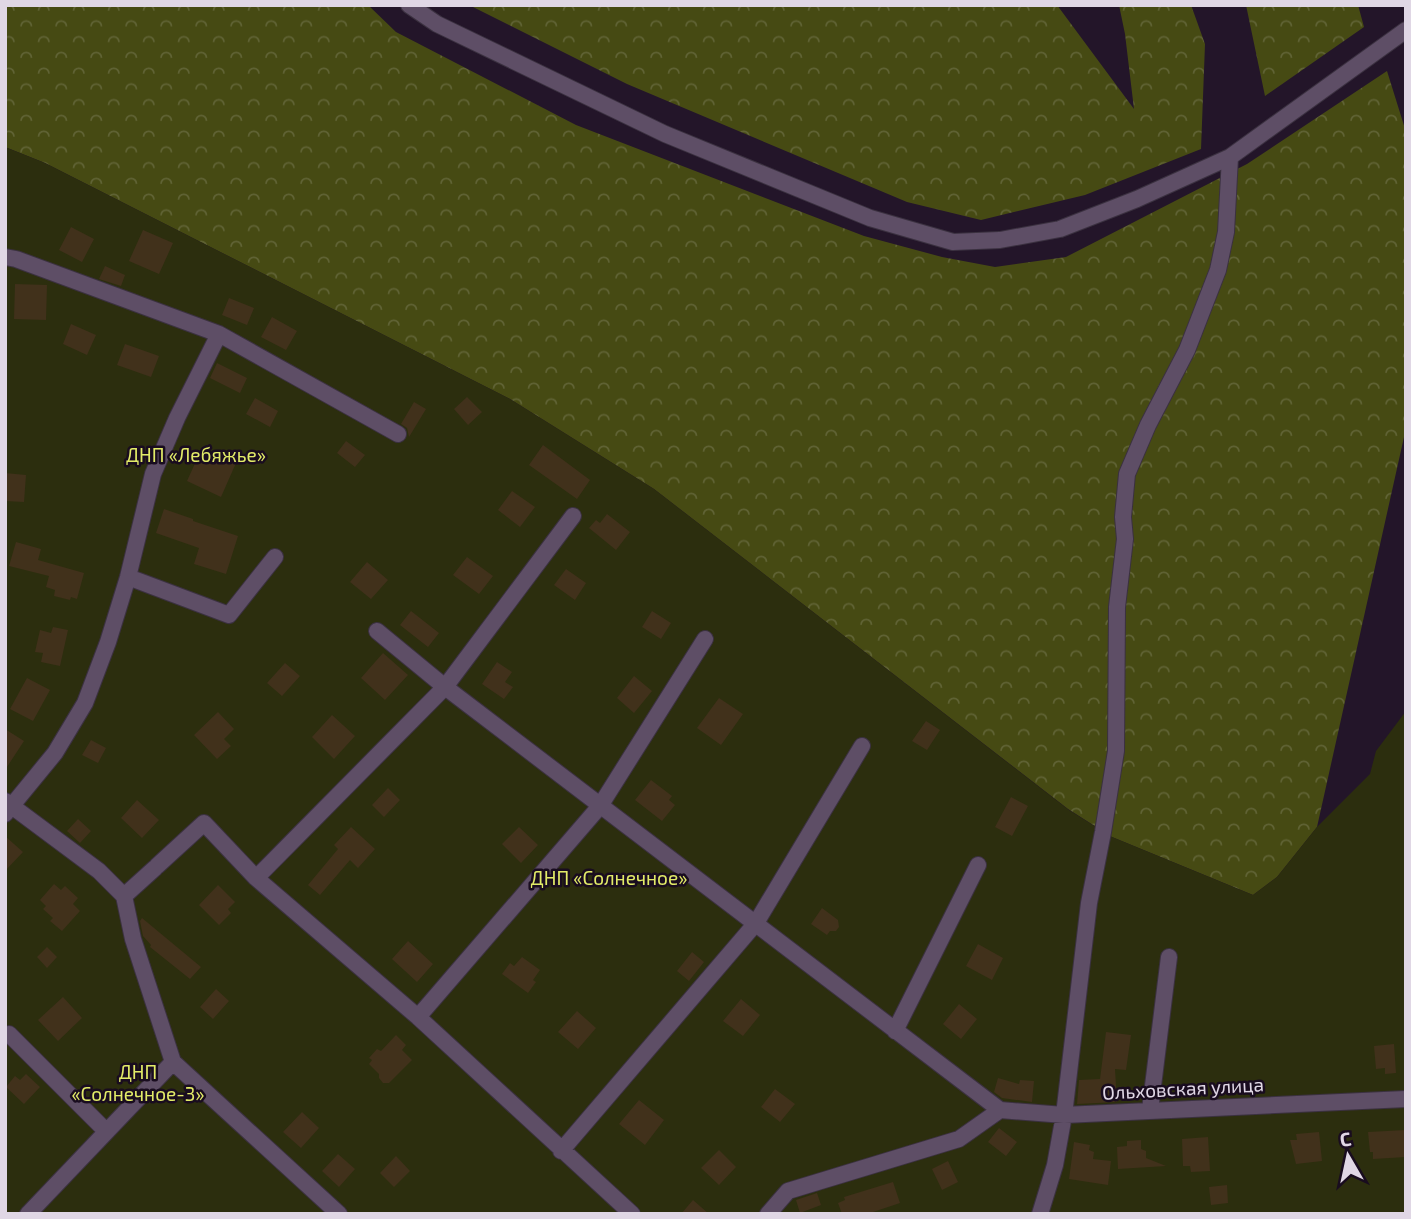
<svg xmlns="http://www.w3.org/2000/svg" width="1411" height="1219" font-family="'Exo 2',sans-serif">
<defs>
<pattern id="forest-crowns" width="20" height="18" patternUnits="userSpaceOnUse" patternTransform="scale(1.75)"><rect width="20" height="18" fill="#464a13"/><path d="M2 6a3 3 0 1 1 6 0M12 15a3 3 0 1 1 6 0" fill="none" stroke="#606335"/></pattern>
</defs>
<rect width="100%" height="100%" fill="#231529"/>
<path fill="url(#forest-crowns)" d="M5,5H368L396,32L576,125L864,236L942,257L995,267L1066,257L1247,164L1387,71L1406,132V428L1317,827L1277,877L1253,895L1112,837L1068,809L654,489L510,399L45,163L5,147Z
M469,5H1057L1134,109L1125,34L1119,5H1191L1205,44L1201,149L1085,195L981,220L907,202L627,84Z
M1246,5H1358L1364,27L1265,96Z"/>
<path fill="#2c2e0e" d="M5,147L45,163L510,399L654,489L1069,810L1112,837L1253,895L1277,877L1317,827L1370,774L1376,751L1406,711V1214H5Z"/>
<path fill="#41311b" d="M71,227L94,239L82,262L59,250Z
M143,230L173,243L159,274L129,261Z
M105,266L125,275L121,286L99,279Z
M15,284L47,285L46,320L14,319Z
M229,298L254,308L247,325L222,315Z
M272,317L297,331L286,350L261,337Z
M71,324L96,335L87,355L63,344Z
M125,344L159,356L151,377L117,365Z
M217,363L247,378L240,393L210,378Z
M467,397L482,412L468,425L454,409Z
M255,398L278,411L270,427L246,414Z
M414,402L426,409L409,437L407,428L401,424Z
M346,441L365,455L355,467L337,453Z
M543,445L590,480L577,499L529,465Z
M202,448L236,463L221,497L187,481Z
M5,473L26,475L24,502L5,501Z
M512,491L535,507L520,527L498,510Z
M164,509L193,519V521L238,536L226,574L194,564L199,548L156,533Z
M607,514L630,532L616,550L589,528L596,520L600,523Z
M16,542L41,549L38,560L84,573L77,599L71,597L70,600L54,596L55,590L46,587L49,576L9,566Z
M467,557L493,576L479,594L453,575Z
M367,562L388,580L371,599L350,582Z
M566,569L586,583L575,600L554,585Z
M411,611L439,633L428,647L400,625Z
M652,611L671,623L661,639L642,627Z
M53,627L68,630L60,666L41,662L43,653L35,652L40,630L51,633Z
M383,653L408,675L385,700L361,678Z
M497,662L512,672L505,682L513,687L504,699L482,684Z
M285,663L300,676L282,696L267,683Z
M634,676L652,691L634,713L617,698Z
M27,678L50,690L33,721L10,709Z
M719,698L743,714L721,745L697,728Z
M218,712L234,729L224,739L231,746L217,759L194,735Z
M332,715L355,736L334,759L312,737Z
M926,721L940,730L927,750L912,741Z
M5,729L24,741L5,770Z
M91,740L106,748L98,763L82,755Z
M651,780L672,796L669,800L675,805L662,821L635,800Z
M388,788L400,800L384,817L372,805Z
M1011,797L1028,806L1012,836L995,827Z
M137,800L159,820L142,838L121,818Z
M78,819L91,831L80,843L67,831Z
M351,827L375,849L358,868L350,860L320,895L308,885L338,849L334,845Z
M519,827L538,845L521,863L502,844Z
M5,836L23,852L5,871Z
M54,884L61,890L65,886L78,898L73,904L80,911L62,931L50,921L53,918L43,909L46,906L40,900Z
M218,885L235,902L228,909L231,913L219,925L199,905Z
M822,908L838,920L839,927L836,931H830L827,935L811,924Z
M142,918L201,967L190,979L150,947L151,945L143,936L140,921Z
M408,941L433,964L417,982L392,959Z
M978,944L1003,958L992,980L966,966Z
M47,947L57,957L47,968L37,957Z
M692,952L704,962L689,981L677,971Z
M522,957L540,970L533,980L536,982L528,993L502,974L510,963L514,966Z
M216,989L229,1001L213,1019L200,1007Z
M63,997L82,1018L58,1041L38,1020Z
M741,999L760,1015L743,1036L723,1021Z
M959,1004L977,1019L961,1039L943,1024Z
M577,1011L596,1028L578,1049L558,1032Z
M1106,1032L1131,1035L1126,1070L1115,1069L1117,1102L1077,1104L1079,1080L1100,1079Z
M396,1035L406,1045L402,1050L412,1060L389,1083H383L379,1078V1074L369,1064L372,1060L369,1058L377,1049L381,1051Z
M1394,1044L1396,1073L1385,1074V1068L1376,1069L1374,1046Z
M26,1074L40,1087L24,1104L6,1087L15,1076L20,1080Z
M998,1078L1019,1084L1020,1080L1034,1081L1032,1102L1002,1098L994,1092Z
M775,1089L795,1104L780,1122L761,1107Z
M639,1100L664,1120L645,1145L619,1124Z
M302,1112L319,1128L301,1148L283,1132Z
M999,1128L1017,1142L1006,1156L988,1142Z
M1406,1130V1157L1373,1159V1152H1370L1368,1132Z
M1319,1132L1322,1161L1296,1164L1290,1140H1297L1296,1134Z
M1208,1137L1210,1171L1191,1172L1190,1166H1183L1182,1139Z
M1141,1140V1149L1146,1151V1158L1166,1166L1118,1169L1117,1147L1127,1146V1141Z
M1074,1142L1090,1145L1089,1150L1094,1152L1093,1159L1111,1161L1108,1185L1069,1179Z
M719,1150L736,1167L719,1185L701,1168Z
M338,1154L355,1169L339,1187L322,1171Z
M396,1156L410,1171L394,1187L380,1173Z
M948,1161L958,1182L942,1190L932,1169Z
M893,1182L900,1203L867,1214H842L838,1203L845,1200L844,1197Z
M1227,1185L1228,1203L1211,1205L1209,1187Z
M817,1193L821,1205L800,1213L796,1200Z
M693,1200L709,1214H681Z"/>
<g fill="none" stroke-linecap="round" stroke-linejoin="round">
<g stroke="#3b3140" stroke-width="18">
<path id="minor" d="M409,5L437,24L665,134L870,218L953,242L1000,240L1060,229L1137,199L1230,157L1406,30
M5,257L16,259L219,334L398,434
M128,577L229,615L275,557
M377,631L445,687L1000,1110L1064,1115L1406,1099
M5,801L99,871L124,896L133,939L173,1062L339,1214
M5,814L55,753L85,703L108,642L128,577L153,474L177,418L219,334
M157,866L204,823L256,878L418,1017L632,1214
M256,878L445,687L573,516
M124,896L155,868
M418,1017L600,806L705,639
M895,1031L978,865
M9,1034L106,1131
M1150,1110L1169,957
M561,1151L756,923L862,746
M28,1214L173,1062
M768,1214L788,1191L959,1139L1000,1110
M1040,1214L1055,1165L1064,1115L1089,903L1103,832L1116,751L1117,607L1125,539L1123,517L1127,474L1148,425L1187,350L1218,270L1226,232L1230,157"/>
</g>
<use href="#minor" stroke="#5e4e66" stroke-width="16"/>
</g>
<g text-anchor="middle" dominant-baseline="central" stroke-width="5" stroke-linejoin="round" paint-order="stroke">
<g font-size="19" fill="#e2eb68" stroke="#190c1f">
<text x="196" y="454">ДНП «Лебяжье»</text>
<text x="609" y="877">ДНП «Солнечное»</text>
<text x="138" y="1071">ДНП<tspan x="138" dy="22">«Солнечное-3»</tspan></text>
</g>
<g font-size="19" fill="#e0d7e5" stroke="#190c1f">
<text transform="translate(1183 1088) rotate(-3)">Ольховская улица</text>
</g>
</g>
<rect width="1411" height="1219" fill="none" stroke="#e0d7e5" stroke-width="14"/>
<g transform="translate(1348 1156) rotate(351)" stroke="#190c1f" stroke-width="5" paint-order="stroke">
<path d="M0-5L12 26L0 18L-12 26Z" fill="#e0d7e5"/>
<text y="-10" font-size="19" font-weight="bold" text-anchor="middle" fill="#e0d7e5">С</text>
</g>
</svg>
